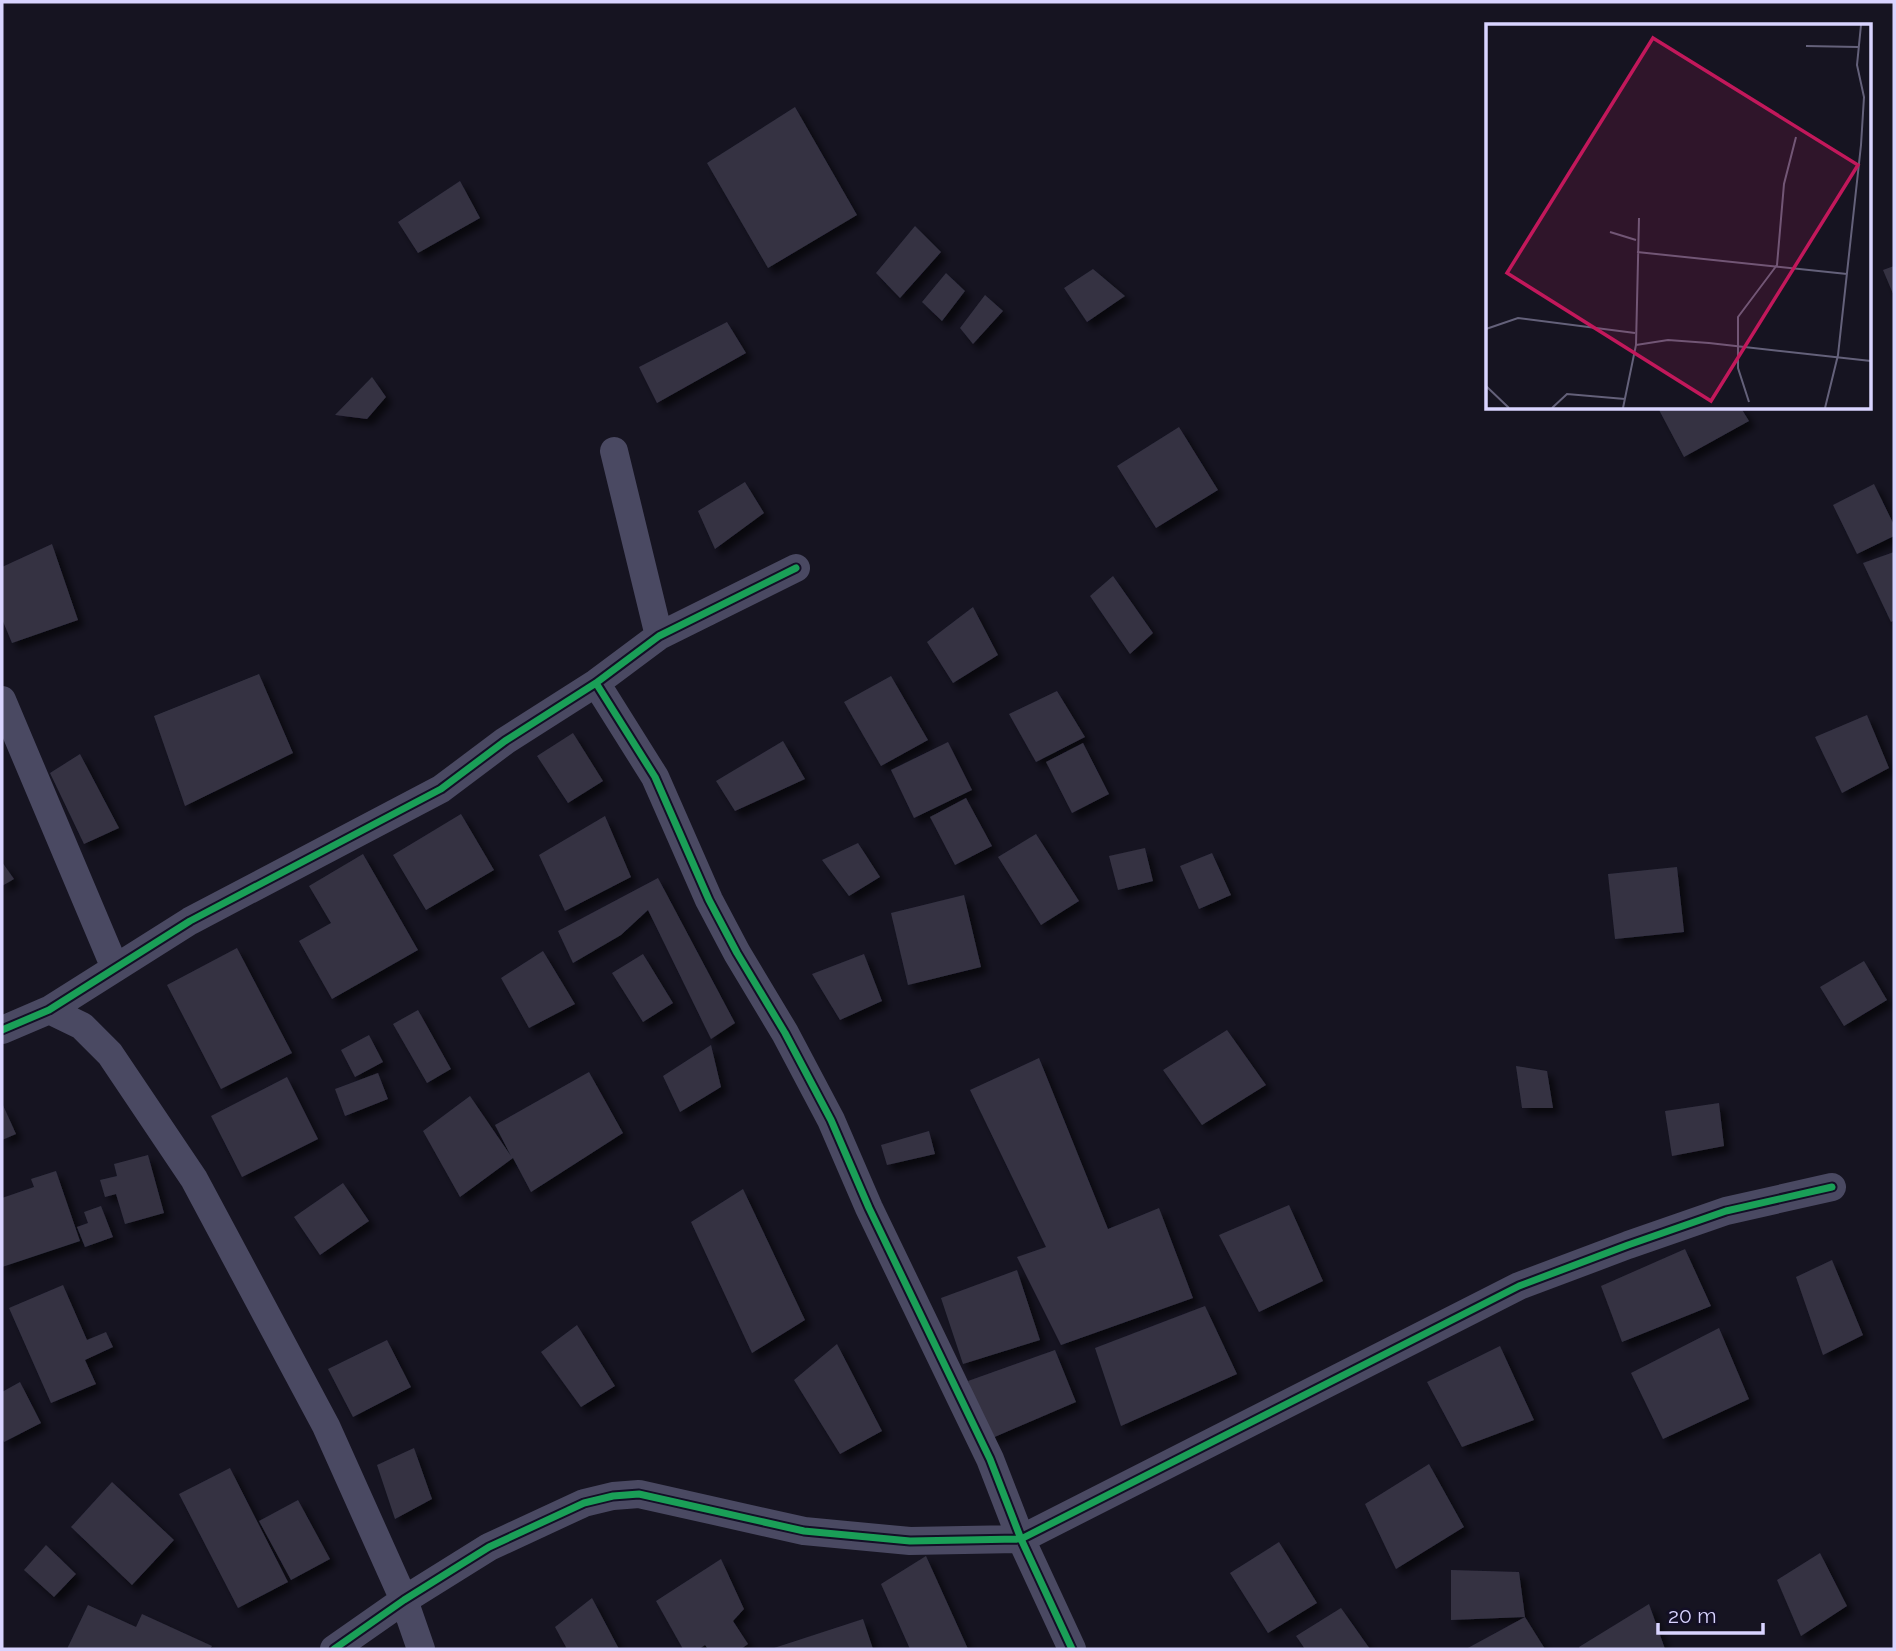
<svg xmlns="http://www.w3.org/2000/svg" width="1896" height="1651" font-family="Raleway,sans-serif">
<defs>
<filter id="shadow"><feDropShadow dx="6" dy="6" stdDeviation="3.5" flood-color="#0009"/></filter>
</defs>
<rect width="100%" height="100%" fill="#161421"/>
<path fill="#343243" filter="url(#shadow)" d="M795,107L857,215L768,268L707,163Z
M460,181L480,218L418,253L398,222Z
M915,226L941,252L900,298L876,273Z
M1894,266V296L1883,270Z
M1093,269L1125,296L1087,322L1064,288Z
M946,273L965,291L942,321L922,302Z
M985,295L1003,311L973,344L960,328Z
M727,322L746,353L657,403L639,367Z
M372,377L386,397L367,419L335,415Z
M1658,408H1741L1749,421L1684,457Z
M1179,427L1218,490L1156,528L1117,466Z
M745,482L764,513L715,549L698,511Z
M1874,484L1894,525V536L1857,554L1833,505Z
M52,544L78,620L12,643L2,619V567Z
M1894,552V620L1891,622L1863,563Z
M1113,576L1153,633L1130,654L1090,596Z
M973,607L998,655L953,683L927,642Z
M259,674L293,753L185,806L154,716Z
M891,676L928,740L881,766L844,702Z
M1057,691L1085,737L1036,762L1009,714Z
M1867,715L1889,768L1842,793L1815,737Z
M573,733L603,781L568,803L537,756Z
M783,741L805,779L735,811L716,781Z
M948,742L972,790L914,818L891,770Z
M1083,743L1109,794L1072,813L1046,762Z
M80,754L119,828L84,844L50,773Z
M966,798L992,846L955,865L930,817Z
M461,814L494,870L426,910L393,855Z
M605,816L631,877L565,911L539,855Z
M1036,834L1079,901L1041,925L998,857Z
M858,843L880,877L849,896L822,860Z
M1145,848L1153,881L1118,890L1109,856Z
M1212,853L1231,895L1199,909L1180,866Z
M363,854L418,950L332,999L299,941L331,923L309,886Z
M2,862L14,879L2,886Z
M1677,867L1684,932L1615,939L1608,874Z
M658,878L735,1023L711,1039L648,910L621,935L573,963L558,931Z
M964,895L981,967L908,985L891,913Z
M237,948L292,1053L221,1089L167,985Z
M543,951L575,1004L529,1028L501,978Z
M643,954L673,1003L643,1022L612,973Z
M864,954L882,1001L840,1020L812,974Z
M1864,961L1887,1000L1844,1026L1820,987Z
M418,1010L451,1069L427,1083L393,1024Z
M1227,1030L1266,1085L1202,1125L1163,1070Z
M369,1035L383,1062L355,1077L341,1050Z
M711,1045L721,1087L680,1112L663,1076Z
M1039,1058L1108,1229L1159,1208L1193,1298L1061,1345L1017,1257L1046,1247L970,1090Z
M1516,1066L1547,1071L1553,1108H1522Z
M589,1072L623,1133L531,1192L513,1158L460,1197L423,1131L470,1096L511,1156L495,1125Z
M378,1073L388,1099L345,1116L335,1089Z
M287,1077L318,1139L242,1177L211,1116Z
M2,1103L16,1134L2,1140Z
M1719,1103L1724,1146L1672,1156L1665,1111Z
M929,1131L935,1154L887,1165L881,1145Z
M148,1155L164,1213L125,1224L116,1194L105,1197L100,1180L117,1176L114,1164Z
M56,1171L80,1241L2,1267V1198L34,1187L31,1179Z
M343,1183L369,1221L320,1255L294,1217Z
M743,1189L805,1320L752,1353L691,1222Z
M1289,1205L1323,1281L1259,1312L1219,1235Z
M101,1206L113,1237L85,1247L77,1227L88,1223L84,1212Z
M1685,1249L1711,1306L1622,1342L1601,1286Z
M1832,1260L1863,1335L1823,1355L1796,1277Z
M1017,1270L1040,1340L963,1364L941,1298Z
M63,1285L87,1340L106,1332L113,1347L85,1360L96,1384L51,1403L9,1308Z
M1205,1306L1237,1374L1121,1426L1095,1348Z
M577,1325L615,1386L581,1407L541,1352Z
M1719,1328L1749,1399L1663,1439L1631,1373Z
M387,1340L411,1387L353,1417L328,1369Z
M837,1344L882,1431L840,1454L794,1380Z
M1500,1346L1534,1420L1462,1447L1427,1382Z
M1055,1350L1076,1402L990,1439L968,1381Z
M20,1382L41,1423L4,1442L2,1437V1392Z
M414,1448L432,1499L395,1519L377,1465Z
M1429,1464L1464,1527L1396,1569L1365,1504Z
M230,1468L288,1582L238,1608L179,1494Z
M112,1482L174,1540L132,1585L71,1527Z
M298,1500L330,1559L291,1580L259,1521Z
M1279,1542L1317,1603L1268,1633L1230,1573Z
M46,1545L76,1574L54,1597L24,1570Z
M1820,1553L1847,1606L1801,1636L1777,1580Z
M926,1556L968,1649H910L881,1584Z
M721,1559L744,1609L733,1621L748,1644L741,1649H708L705,1645L699,1649H683L656,1601Z
M1451,1570L1519,1572L1525,1617L1451,1620Z
M592,1598L619,1649H567L555,1627Z
M1649,1604L1665,1649H1580L1579,1647Z
M88,1605L136,1627L142,1614L212,1646L210,1649H67Z
M1341,1608L1370,1649H1305L1296,1636Z
M1525,1617L1545,1649H1466Z
M863,1619L873,1649H771Z"/>
<g fill="none" stroke-linecap="round" stroke-linejoin="round">
<path stroke="#4a4962" stroke-width="28" d="M614,451L659,636
M596,683L655,777L709,900L737,953L785,1033L831,1120L869,1208L990,1459L1021,1539L1072,1649
M2,700L115,968
M49,1010L82,1026L110,1054L194,1179L326,1426L404,1600L421,1649
M2,1030L49,1010L190,921L441,789L505,741L596,683L659,636L796,568
M334,1649L404,1600L489,1547L584,1503L613,1496L639,1494L804,1531L910,1541L1021,1539L1519,1286L1628,1245L1726,1211L1832,1187"/>
<g stroke="#130f26" stroke-width="11">
<path id="cycleway" d="M596,683L655,777L709,900L737,953L785,1033L831,1120L869,1208L990,1459L1021,1539L1072,1649
M2,1030L49,1010L190,921L441,789L505,741L596,683L659,636L796,568
M334,1649L404,1600L489,1547L584,1503L613,1496L639,1494L804,1531L910,1541L1021,1539L1519,1286L1628,1245L1726,1211L1832,1187"/>
</g>
<use href="#cycleway" stroke="#1a9f57" stroke-width="7"/>
</g>
<g transform="translate(1486 24)">
<rect width="385" height="385" fill="#161421"/>
<path fill="none" stroke="#64617a" stroke-width="2" d="M320,22L372,23M124,208L150,216M151,228L361,250M0,305L32,294L149,309M150,321L182,316L223,319L385,337M0,362L23,384M263,378L252,344V293L291,241L298,160L310,113M66,384L81,370L139,375M137,384L150,321L153,194M339,384L352,331L375,121L378,73L371,41L375,1"/>
<path fill="#c2185b" fill-opacity="0.15" stroke="#c2185b" stroke-width="3.5" d="M167,14L372,141L225,377L21,249Z"/>
<rect width="385" height="385" fill="none" stroke="#d9d4ff" stroke-width="3.5"/>
</g>
<rect width="1896" height="1651" fill="none" stroke="#d9d4ff" stroke-width="7"/>
<path d="M1658 1623v10h105v-10" fill="none" stroke="#d9d4ff" stroke-width="3.5"/>
<text x="1668" y="1623" font-size="21" fill="#d9d4ff" stroke="#130f26" stroke-width="5" paint-order="stroke">20 m</text>
</svg>
